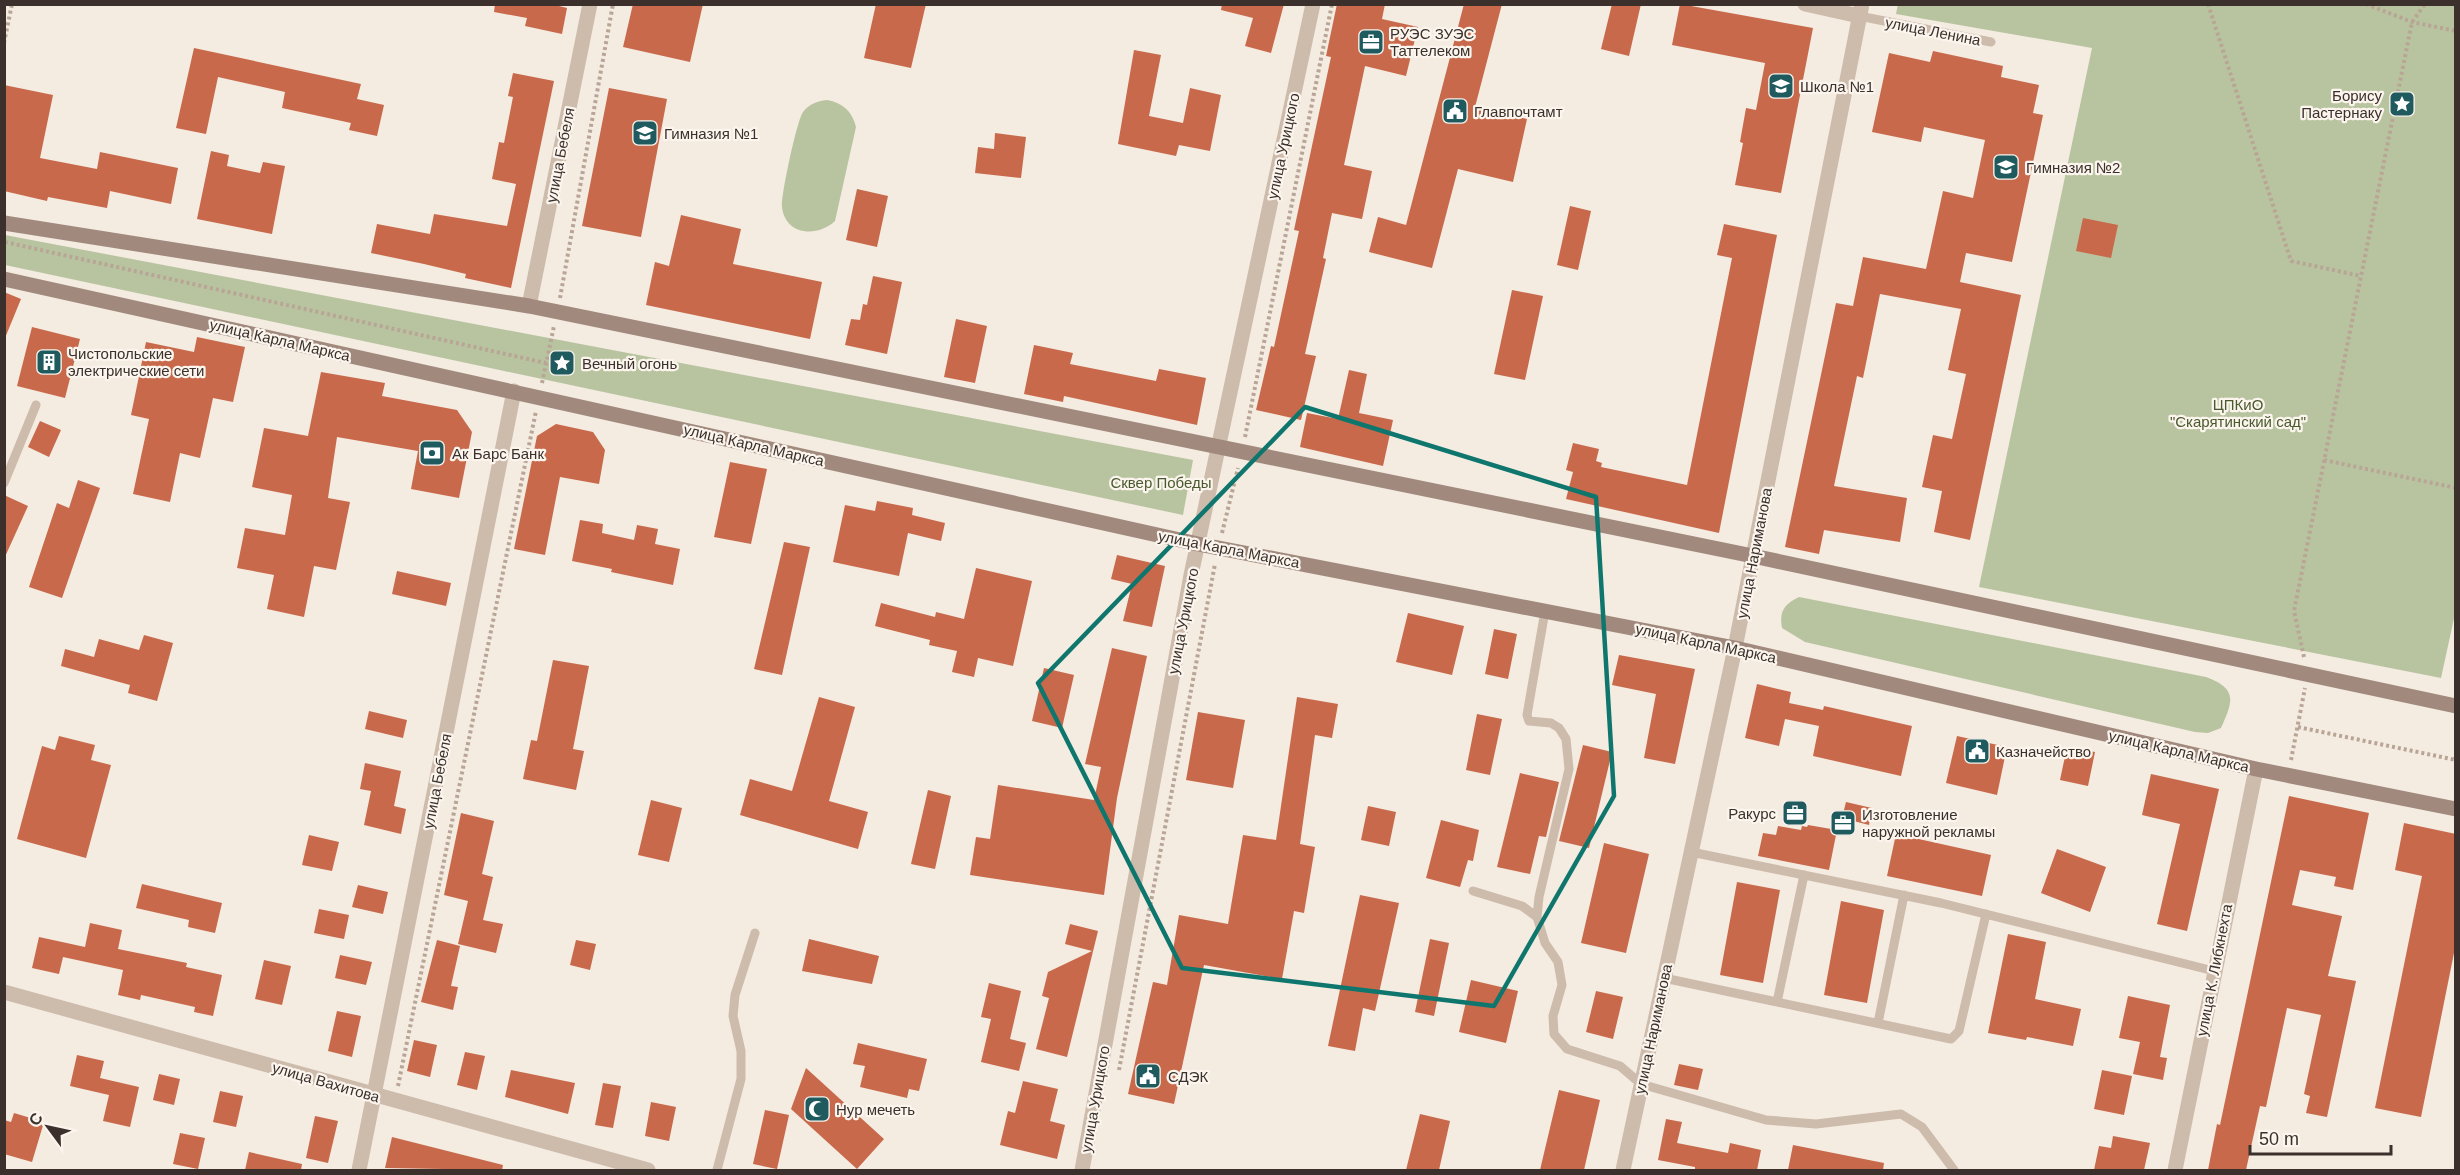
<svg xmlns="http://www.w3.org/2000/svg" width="2460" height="1175" font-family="Helvetica,sans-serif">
<rect width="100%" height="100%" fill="#f4ebe1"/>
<path fill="#b8c4a0" d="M1898,4L2455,5L2456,609L2441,678L1979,587L2092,48L1896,14Z
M827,100C843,103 852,111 856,127L835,221C817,238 785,235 782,207C781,195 797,120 803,112C809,104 817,101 827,100Z
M5,235L1193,460L1183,515L5,265Z
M1799,597L2206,677C2238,689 2233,701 2221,728L2208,733L2195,732L1805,642L1782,628C1779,612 1784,604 1799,597Z"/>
<path fill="#c8694b" d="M495,4H551L567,8L562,34L525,26L527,18L494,12Z
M633,4H703L690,62L623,47Z
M876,4H926L911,68L864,58Z
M1222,4H1284L1271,53L1245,46L1253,18L1221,10Z
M1337,4H1385L1382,19L1418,27L1406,76L1365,66L1344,165L1372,171L1362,219L1332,213L1323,258L1326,259L1305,354L1316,356L1301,420L1256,410L1271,346L1274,347L1299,231L1294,230L1331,57L1326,56Z
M1464,4H1502L1475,107L1527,119L1513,182L1458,169L1432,268L1369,252L1378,217L1406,225Z
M1612,4H1641L1629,56L1601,49Z
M1680,4L1813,28L1781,193L1735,185L1743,143L1740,142L1746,108L1756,110L1765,63L1672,45Z
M194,48L361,84L357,99L384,105L377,136L349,130L351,123L282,108L285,92L218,77L206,134L176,128Z
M1134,50L1161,55L1149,116L1183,123L1190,88L1221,95L1210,151L1179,145L1176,156L1118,144Z
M1933,51L2003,66L2001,77L2039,85L2033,113L2043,115L2012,262L1966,253L1960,282L2021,295L1970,540L1934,532L1942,491L1922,487L1933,435L1952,439L1966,374L1948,370L1961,309L1880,294L1863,378L1857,376L1834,486L1907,498L1900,542L1824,530L1819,554L1785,547L1836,303L1853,306L1863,257L1926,269L1943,191L1973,198L1985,140L1924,127L1921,142L1872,132L1889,53L1930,62Z
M513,73L554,81L511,288L465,278L466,274L424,264L371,253L377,224L430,234L434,214L507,226L516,184L492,179L499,142L504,143L513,97L508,96Z
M4,85L53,95L40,158L97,169L100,152L178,168L171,204L110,191L107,208L48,197L47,201L4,191Z
M609,88L667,99L641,237L582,226Z
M995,133L1026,137L1021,178L975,173L978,147L994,149Z
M211,151L229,155L227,166L260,173L263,162L285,166L272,234L197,219Z
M857,189L888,196L877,247L846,240Z
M1570,206L1591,211L1578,270L1557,265Z
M681,215L741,229L733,264L822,282L810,339L646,305L655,262L669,266Z
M2083,218L2118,225L2111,258L2076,251Z
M1724,224L1777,235L1719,533L1566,499L1573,472L1566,470L1573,443L1599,449L1596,461L1602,463L1601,467L1687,485L1732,258L1717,255Z
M873,276L902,282L887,354L845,345L851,319L860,320L863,304L867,305Z
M1512,290L1543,296L1525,380L1494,374Z
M4,292L21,299L5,338H4Z
M956,319L987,326L975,383L944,377Z
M32,327L80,339L65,398L17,386Z
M197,337L245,347L233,402L213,398L200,458L180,453L170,502L133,494L149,419L131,415L146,342L194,352Z
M1034,345L1073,353L1070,364L1156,381L1159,369L1206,378L1197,425L1064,396L1063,402L1024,394Z
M1349,370L1367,374L1359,413L1393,420L1383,466L1300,447L1307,413L1338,419Z
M321,372L385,383L382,396L457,410L472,432L459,498L411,489L418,451L337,437L328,498L350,502L336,570L314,566L304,617L267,609L274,575L237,568L245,528L285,535L292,495L252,487L264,428L308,436Z
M40,421L61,430L49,457L28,447Z
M556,424L593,432L605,450L599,484L560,477L545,555L514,549L537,436Z
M730,462L767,469L751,544L714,537Z
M78,480L100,488L62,598L29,587L57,503L69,508Z
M4,495L28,506L4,559Z
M877,501L913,508L912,515L945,523L941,541L908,533L899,576L833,562L845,505L875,511Z
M580,520L603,524L602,533L634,540L637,525L658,529L655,544L680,549L673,585L611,572L612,569L572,561Z
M784,542L810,547L782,675L754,669Z
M1117,555L1165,566L1152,627L1123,621L1132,584L1111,579Z
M976,568L1032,581L1013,666L978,658L974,677L952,672L957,651L929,645L930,640L875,626L881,603L935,617L936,612L964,619Z
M397,571L451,583L446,606L392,594Z
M1408,613L1464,626L1452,675L1396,662Z
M1494,629L1517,634L1508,679L1485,674Z
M144,635L173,643L157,701L128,693L130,685L61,666L65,649L94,657L99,639L139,650Z
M1112,648L1147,656L1117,798L1104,895L970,875L976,837L990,839L998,785L1094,800L1101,767L1085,764Z
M1619,655L1695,669L1675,764L1644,758L1656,694L1612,685Z
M553,660L589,666L573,749L584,751L576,790L523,779L531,740L537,741Z
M1044,668L1074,675L1062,728L1032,721Z
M1757,684L1791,692L1789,703L1823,710L1824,706L1912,726L1901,776L1813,756L1819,726L1785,719L1779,746L1745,738Z
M819,697L855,707L829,801L868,812L858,849L740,815L750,779L792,791Z
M1297,697L1338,704L1332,738L1315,735L1300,844L1315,847L1304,913L1294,911L1282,979L1204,965L1174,1104L1128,1094L1153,982L1167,985L1179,915L1228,924L1243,835L1276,840Z
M369,711L407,720L403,738L365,729Z
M1198,712L1245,720L1233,788L1186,780Z
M1477,714L1502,719L1490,775L1466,770Z
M59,736L95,745L91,760L111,765L86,858L17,839L42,746L55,750Z
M1957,736L2007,747L1997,795L1946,783Z
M1583,745L1612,752L1589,848L1559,841Z
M2067,747L2095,752L2088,786L2060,780Z
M365,763L401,771L394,806L406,809L401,834L364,825L371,791L360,789Z
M1520,773L1559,782L1546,837L1539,836L1530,874L1497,867Z
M2151,774L2219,789L2187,931L2157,924L2180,824L2142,815Z
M928,790L951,796L935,869L911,864Z
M2289,796L2369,813L2353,890L2334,886L2336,877L2300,870L2292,905L2342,916L2328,976L2356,981L2327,1117L2306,1113L2310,1096L2304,1094L2321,1015L2287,1008L2266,1107L2260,1106L2246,1170H2208L2217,1124L2220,1125Z
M651,800L682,808L669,862L638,855Z
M1846,802L1872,808L1869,825L1842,818Z
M1368,806L1396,812L1389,846L1361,840Z
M461,813L494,821L482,874L493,877L483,920L503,924L496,953L458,944L468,901L444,895Z
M1441,820L1479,830L1473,861L1468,860L1460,887L1426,878Z
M2404,823L2456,834V943L2421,1117L2375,1108L2422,876L2395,870Z
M1808,825L1837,830L1829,870L1758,856L1763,833L1776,835L1778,826L1801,830L1802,826L1807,827Z
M1896,834L1991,855L1982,896L1887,876Z
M309,835L339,842L332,871L302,865Z
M1604,843L1649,854L1626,953L1581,943Z
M2057,849L2106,867L2090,912L2041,893Z
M1737,882L1780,890L1763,983L1720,975Z
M142,884L222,903L215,933L188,927L189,920L136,908Z
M358,885L388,892L383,914L352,907Z
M1360,895L1399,903L1375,1011L1363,1008L1355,1051L1328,1046Z
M1841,901L1884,910L1867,1003L1824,995Z
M319,909L349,915L344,939L314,933Z
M90,923L122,930L118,949L187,963L186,967L222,975L213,1016L194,1012L195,1007L141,995L140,1000L118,995L123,970L63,957L59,974L32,968L39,937L85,947Z
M1070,924L1098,931L1067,1057L1036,1049L1049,998L1042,996L1048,972L1092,951L1065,944Z
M2008,934L2046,942L2035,999L2081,1009L2073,1046L2027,1037L2026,1040L1988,1033Z
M809,939L879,956L872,984L802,971Z
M1430,939L1449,943L1434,1016L1415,1012Z
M437,940L460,946L451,986L458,987L453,1010L421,1002Z
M576,940L596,944L590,970L570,965Z
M340,955L372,962L366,985L335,978Z
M264,960L291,966L282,1005L255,999Z
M1471,980L1518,991L1506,1043L1459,1032Z
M989,983L1021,991L1010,1039L1026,1043L1019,1071L981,1062L991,1019L981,1017Z
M1596,991L1623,997L1613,1039L1586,1032Z
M2128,996L2170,1005L2160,1057L2167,1058L2163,1080L2133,1074L2140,1042L2119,1038Z
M337,1011L361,1016L352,1057L328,1051Z
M414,1040L437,1045L430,1077L407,1071Z
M858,1043L927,1059L919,1091L909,1089L907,1098L860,1087L865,1066L853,1064Z
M465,1052L485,1056L477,1090L457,1085Z
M77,1055L104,1061L100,1078L139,1087L130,1127L103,1121L109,1095L70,1086Z
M1679,1064L1703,1069L1698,1090L1674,1085Z
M806,1068L884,1139L857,1169L791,1109Z
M511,1070L575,1083L568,1114L505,1097Z
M2102,1070L2132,1076L2124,1115L2094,1109Z
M159,1074L180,1079L174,1105L153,1100Z
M1023,1081L1058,1089L1050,1121L1065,1125L1057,1159L1000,1145L1008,1111L1015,1113Z
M603,1083L621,1086L613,1128L595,1125Z
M1559,1090L1600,1100L1584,1170H1540Z
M220,1091L243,1096L236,1127L213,1122Z
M651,1102L676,1107L669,1141L645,1136Z
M765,1110L789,1115L777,1169L753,1164Z
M14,1113L44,1122L32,1162L4,1154V1120L11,1122Z
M1420,1114L1450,1121L1439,1170H1406Z
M315,1116L338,1121L328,1163L306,1158Z
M1666,1119L1682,1122L1677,1143L1728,1153L1730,1143L1761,1150L1757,1170H1695V1167L1658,1160Z
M180,1133L205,1138L198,1169L173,1164Z
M2113,1136L2150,1143L2144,1170H2094L2099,1146L2111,1148Z
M392,1137L503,1165L502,1170L385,1168Z
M1793,1145L1884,1163L1883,1170H1788Z
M249,1152L302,1164L301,1170H245Z"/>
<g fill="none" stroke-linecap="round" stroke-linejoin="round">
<path stroke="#b9a596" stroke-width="4" stroke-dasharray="3 3" stroke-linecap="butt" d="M2208,4L2291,261L2361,276
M2366,4L2412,22L2456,31
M4,43L12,4
M5,242L546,363
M560,298L613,4
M542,383L554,326
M1245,437L1332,4
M2324,460L2456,488
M1222,533L1238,468
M2304,657L2294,611L2412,22L2425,4
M2298,727L2456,760
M2291,760L2305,688
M1119,1070L1215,564
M398,1086L536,411"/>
<path stroke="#cdbbac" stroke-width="9" d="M1859,16L1991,42
M4,483L36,405
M1691,852L1941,903L2214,971
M1473,891L1522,906L1537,917L1545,943L1558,962L1562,985L1553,1016L1554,1034L1567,1049L1620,1066L1641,1084L1766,1120L1816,1124L1901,1114L1922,1127L1954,1170
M1537,917L1539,897L1569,769L1566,739L1559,728L1551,723L1529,721L1527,715L1545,611
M1664,978L1951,1039L1959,1031L1986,914
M1777,1002L1804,875
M1878,1023L1904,895
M717,1170L741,1079V1051L733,1016L735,995L755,933"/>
<path stroke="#cdbbac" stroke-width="15" d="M529,306L590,4
M359,1170L514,391
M1082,1170L1191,575L1313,4
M1623,1170L1735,648L1862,4
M2175,1170L2256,769"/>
<path stroke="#cdbbac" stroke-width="15" d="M1805,4L1859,16
M4,992L648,1170"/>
<path stroke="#a18a7d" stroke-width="15" d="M4,223L529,306L1753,556L2456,706
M4,279L1198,544L1735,648L2256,769L2456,809"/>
</g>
<path fill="none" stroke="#0f766e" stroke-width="4.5" stroke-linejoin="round" d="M1305,407L1596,497L1614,796L1494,1006L1182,968L1038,683Z"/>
<defs>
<g id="office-square" transform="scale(1.35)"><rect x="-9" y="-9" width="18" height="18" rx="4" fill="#1f5a5e" stroke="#fbf5ee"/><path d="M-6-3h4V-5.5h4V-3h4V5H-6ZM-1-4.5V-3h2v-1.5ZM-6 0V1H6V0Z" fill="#fff"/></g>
<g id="school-square" transform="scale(1.35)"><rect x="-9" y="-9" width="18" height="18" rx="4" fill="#1f5a5e" stroke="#fbf5ee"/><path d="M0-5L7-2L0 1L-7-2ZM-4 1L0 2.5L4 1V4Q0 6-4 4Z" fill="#fff"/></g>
<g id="sight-square" transform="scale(1.35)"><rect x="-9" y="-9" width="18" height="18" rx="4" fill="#1f5a5e" stroke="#fbf5ee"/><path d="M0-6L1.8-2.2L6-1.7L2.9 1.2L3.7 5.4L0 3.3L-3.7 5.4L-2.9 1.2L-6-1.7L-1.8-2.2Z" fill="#fff"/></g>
<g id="civic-square" transform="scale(1.35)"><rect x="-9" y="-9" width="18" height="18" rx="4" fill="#1f5a5e" stroke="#fbf5ee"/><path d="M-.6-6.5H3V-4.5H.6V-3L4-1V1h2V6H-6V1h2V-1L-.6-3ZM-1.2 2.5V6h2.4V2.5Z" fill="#fff"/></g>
<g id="building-square" transform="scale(1.35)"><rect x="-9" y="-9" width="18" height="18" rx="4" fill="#1f5a5e" stroke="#fbf5ee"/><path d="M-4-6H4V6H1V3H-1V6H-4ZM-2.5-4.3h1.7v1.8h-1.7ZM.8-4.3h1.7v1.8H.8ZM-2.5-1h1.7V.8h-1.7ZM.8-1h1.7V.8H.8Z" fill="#fff"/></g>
<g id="bank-square" transform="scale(1.35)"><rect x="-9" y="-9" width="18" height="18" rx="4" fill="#1f5a5e" stroke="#fbf5ee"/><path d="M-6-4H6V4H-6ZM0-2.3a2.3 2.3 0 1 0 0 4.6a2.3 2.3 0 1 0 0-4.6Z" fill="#fff"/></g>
<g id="mosque-square" transform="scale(1.35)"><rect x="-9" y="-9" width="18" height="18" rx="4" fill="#1f5a5e" stroke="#fbf5ee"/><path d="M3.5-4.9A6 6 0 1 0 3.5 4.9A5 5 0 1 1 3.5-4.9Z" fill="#fff"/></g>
</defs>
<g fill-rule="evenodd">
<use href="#office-square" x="1371" y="42"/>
<use href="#school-square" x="1781" y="86"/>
<use href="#sight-square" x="2402" y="104"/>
<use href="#civic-square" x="1455" y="111"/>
<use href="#school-square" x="645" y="133"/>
<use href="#school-square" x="2006" y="167"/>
<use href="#building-square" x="49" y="362"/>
<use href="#sight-square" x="562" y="363"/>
<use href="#bank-square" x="432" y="453"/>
<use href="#civic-square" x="1977" y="751"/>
<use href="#office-square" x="1795" y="813"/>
<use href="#office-square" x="1843" y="823"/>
<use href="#civic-square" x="1148" y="1076"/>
<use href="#mosque-square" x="817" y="1109"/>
</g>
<g text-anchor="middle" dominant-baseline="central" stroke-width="4.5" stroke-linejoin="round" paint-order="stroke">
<g font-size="15" fill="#3b302b" stroke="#fbf5ee">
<text transform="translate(1933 31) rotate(11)">улица Ленина</text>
<text transform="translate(1283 146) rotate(-78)">улица Урицкого</text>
<text transform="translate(560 155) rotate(-79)">улица Бебеля</text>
<text transform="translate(280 340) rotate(13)">улица Карла Маркса</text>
<text transform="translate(754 445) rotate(13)">улица Карла Маркса</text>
<text transform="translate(1229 549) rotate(11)">улица Карла Маркса</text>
<text transform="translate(1754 553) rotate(-79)">улица Нариманова</text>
<text transform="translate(1183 621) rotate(-79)">улица Урицкого</text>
<text transform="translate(1706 643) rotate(12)">улица Карла Маркса</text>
<text transform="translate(2179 751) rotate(13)">улица Карла Маркса</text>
<text transform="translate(437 781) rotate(-79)">улица Бебеля</text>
<text transform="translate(2214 970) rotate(-79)">улица К. Либкнехта</text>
<text transform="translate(1653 1029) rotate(-78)">улица Нариманова</text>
<text transform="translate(326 1082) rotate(16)">улица Вахитова</text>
<text transform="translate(1095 1099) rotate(-80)">улица Урицкого</text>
</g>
<g font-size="15" fill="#3b302b" stroke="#fbf5ee" text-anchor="start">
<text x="1390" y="33">РУЭС ЗУЭС<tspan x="1390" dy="17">Таттелеком</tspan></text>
<text x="1800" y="86">Школа №1</text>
<text x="2382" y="95" text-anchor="end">Борису<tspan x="2382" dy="17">Пастернаку</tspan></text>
<text x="1474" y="111">Главпочтамт</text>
<text x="664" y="133">Гимназия №1</text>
<text x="2026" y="167">Гимназия №2</text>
<text x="68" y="353">Чистопольские<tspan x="68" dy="17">электрические сети</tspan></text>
<text x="582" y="363">Вечный огонь</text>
<text x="452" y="453">Ак Барс Банк</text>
<text x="1996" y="751">Казначейство</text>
<text x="1776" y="813" text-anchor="end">Ракурс</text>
<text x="1862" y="814">Изготовление<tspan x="1862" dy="17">наружной рекламы</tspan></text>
<text x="1168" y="1076">СДЭК</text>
<text x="836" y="1109">Нур мечеть</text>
</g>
<g font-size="15" fill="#4a5a2e" stroke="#fbf5ee">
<text x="2238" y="404">ЦПКиО<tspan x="2238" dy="17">"Скарятинский сад"</tspan></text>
<text x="1161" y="482">Сквер Победы</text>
</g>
</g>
<rect width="2460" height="1175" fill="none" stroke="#3b302b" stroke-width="12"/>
<g transform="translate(48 1127) rotate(303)" stroke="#fbf5ee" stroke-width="4.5" paint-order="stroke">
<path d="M0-4.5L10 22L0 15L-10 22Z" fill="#3b302b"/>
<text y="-9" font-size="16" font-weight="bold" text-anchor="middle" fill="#3b302b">С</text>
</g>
<path d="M2250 1145v9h141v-9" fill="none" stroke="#3b302b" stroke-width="3"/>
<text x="2259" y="1145" font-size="18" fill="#3b302b" stroke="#fbf5ee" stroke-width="4.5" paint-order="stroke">50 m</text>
</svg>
